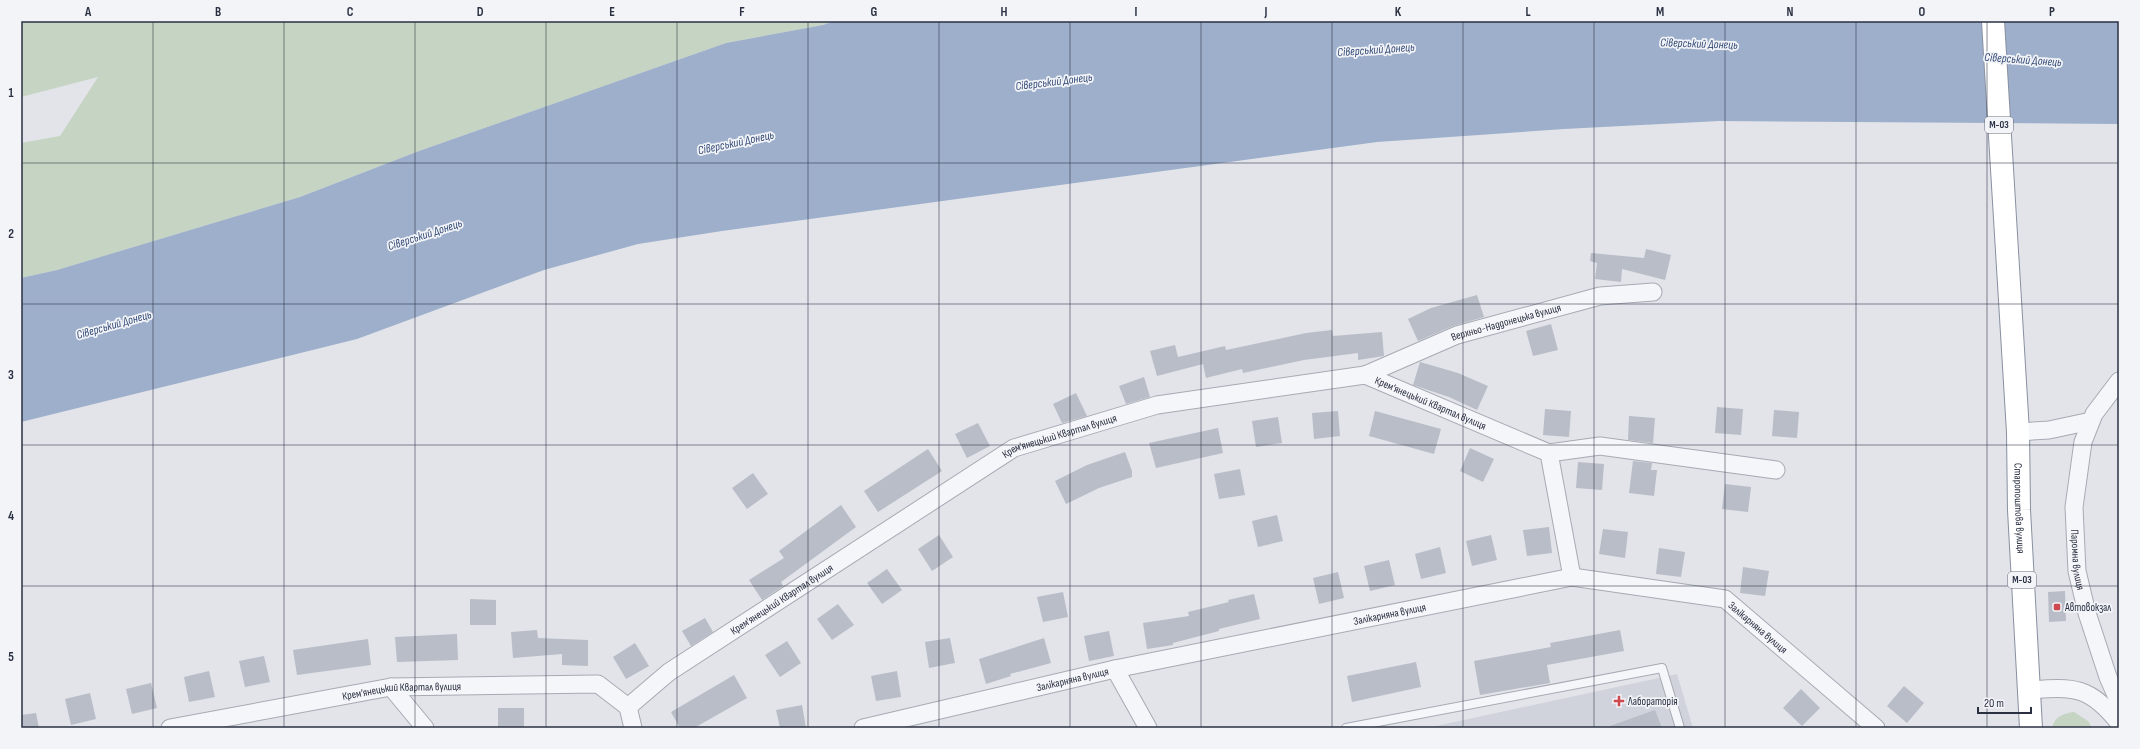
<svg xmlns="http://www.w3.org/2000/svg" width="2140" height="749" font-family="'Sofia Sans Condensed',sans-serif">
<rect width="100%" height="100%" fill="#e2e4ea"/>
<path fill="#d0d3dc" d="M1677,674L1693,728H1427Z"/>
<path fill="#c6d4c3" d="M21,21H834L823,25L726,43L419,151L300,197L57,270L21,278V143L60,136L98,77L21,97Z
M2074,712L2088,721L2092,728H2052C2054,717 2064,713 2074,712Z"/>
<path fill="#9dafca" d="M834,21H2119V124L1719,121L1564,129L1377,142L722,231L638,244L544,270L357,339L21,422V278L57,270L300,197L419,151L726,43L823,25Z"/>
<path fill="#b9bdc7" d="M1646,249L1671,255L1665,280L1622,269L1621,282L1595,279L1597,263L1590,261L1591,253L1644,258Z
M1477,295L1484,317L1453,326L1418,341L1408,319L1431,308Z
M1551,324L1558,350L1533,356L1526,331Z
M1332,330L1333,336L1382,332L1384,356L1358,360V353L1304,360L1243,373L1242,369L1206,378L1203,364L1157,376L1150,351L1175,345L1178,357L1225,346L1226,350L1306,333Z
M1420,362L1458,373L1488,386L1477,410L1449,397L1413,385Z
M1144,377L1150,397L1126,404L1119,386Z
M1076,393L1087,416L1062,423L1053,404Z
M1717,407L1743,409L1741,435L1715,433Z
M1545,409L1571,411L1569,437L1543,435Z
M1774,410L1799,412L1797,438L1772,436Z
M1338,411L1340,436L1314,439L1312,413Z
M1375,411L1441,429L1434,454L1369,436Z
M1629,416L1655,418L1653,443L1628,440Z
M1278,417L1282,443L1256,447L1252,421Z
M978,423L990,446L967,458L955,434Z
M1218,428L1223,453L1156,468L1149,443Z
M1470,448L1494,459L1483,482L1460,471Z
M928,449L942,471L878,512L864,491Z
M1125,452L1132,471V477L1099,488L1066,504L1055,481L1087,465Z
M1633,461L1652,463L1651,470H1657L1654,496L1629,493Z
M1578,462L1604,464L1602,490L1576,488Z
M1240,469L1245,495L1219,499L1214,474Z
M753,473L768,494L747,509L732,488Z
M1725,484L1751,487L1748,512L1722,509Z
M841,505L856,527L781,582L783,586L762,600L749,580L784,558L779,551Z
M1277,515L1283,541L1258,547L1252,521Z
M1549,527L1552,553L1527,556L1523,530Z
M1603,529L1628,532L1625,558L1599,554Z
M939,535L953,557L932,571L918,549Z
M1491,535L1497,560L1472,566L1466,541Z
M1440,547L1446,573L1421,579L1415,554Z
M1659,548L1685,552L1681,577L1656,574Z
M1389,560L1395,585L1370,591L1364,566Z
M1743,567L1769,571L1765,596L1740,593Z
M887,569L902,590L882,604L867,583Z
M1338,572L1344,598L1319,604L1313,578Z
M2065,591L2066,621L2049,622L2048,592Z
M1063,592L1068,617L1043,622L1037,597Z
M1254,594L1260,619L1219,629V631L1173,643V645L1147,649L1143,623L1189,616L1188,612L1229,602L1228,600Z
M470,599L496,600V625H470Z
M838,604L854,625L832,640L817,619Z
M705,618L713,632L691,646L682,631Z
M537,630L538,638L588,640V666L562,665V654L513,658L511,632Z
M1620,630L1624,651L1547,665L1550,683L1480,695L1474,661L1551,647L1550,643Z
M1109,631L1114,656L1089,661L1084,636Z
M457,634L458,660L397,662L395,637Z
M950,638L955,663L929,668L925,642Z
M1044,638L1051,663L1010,674L1011,676L986,684L979,659Z
M368,639L371,665L297,675L293,650Z
M787,641L801,663L780,677L765,655Z
M635,643L649,666L626,679L613,657Z
M264,656L270,682L245,687L239,661Z
M1416,662L1421,687L1352,702L1347,676Z
M209,671L215,697L189,702L184,677Z
M897,671L901,697L876,701L871,676Z
M734,675L747,698L694,728H680L671,712Z
M151,683L157,708L132,714L126,689Z
M1904,686L1924,703L1907,723L1887,706Z
M1801,689L1820,708L1802,726L1783,708Z
M90,693L96,719L71,725L65,699Z
M802,705L806,728H780L776,710Z
M498,708H524V728H498Z
M1655,710L1662,728H1610V726Z
M36,713L39,728H21V715Z"/>
<g fill="none" stroke-linecap="round" stroke-linejoin="round">
<g stroke="#a7aab4" stroke-width="10">
<path id="service" d="M1346,728L1662,668L1680,728"/>
</g>
<g stroke="#a7aab4" stroke-width="19">
<g id="minor">
<path id="s1" d="M1365,375L1457,335L1600,296L1653,292"/>
<path id="s2" d="M2119,381L2094,414L2083,442L2074,507L2077,571L2087,613L2108,677L2119,702"/>
<path d="M2018,432L2049,430L2091,421"/>
<path d="M1549,453L1600,446L1776,470"/>
<path d="M1115,669L1148,728"/>
<path d="M391,687L425,728"/>
<path d="M2028,690C2073,687 2089,685 2119,723"/>
<path id="s3" d="M628,707L669,672L1014,448L1157,405L1365,375L1549,453L1572,577"/>
<path id="s4" d="M170,728L391,687L598,684L628,707L633,728"/>
<path id="s5" d="M863,728L1115,669L1572,577L1725,599L1876,728"/>
</g>
</g>
<g stroke="#8990a1" stroke-width="24">
<g id="trunk">
<path id="s6" d="M1993,21L2018,432L2019,510L2031,728"/>
</g>
</g>
<use href="#service" stroke="#f5f6f9" stroke-width="8"/>
<use href="#minor" stroke="#f5f6f9" stroke-width="17"/>
<use href="#trunk" stroke="#fff" stroke-width="22"/>
</g>
<path fill="none" stroke="#2a3042" stroke-width="1" stroke-opacity="0.55" d="M153,21V728M284,21V728M415,21V728M546,21V728M677,21V728M808,21V728M939,21V728M1070,21V728M1201,21V728M1332,21V728M1463,21V728M1594,21V728M1725,21V728M1856,21V728M1987,21V728M21,163H2119M21,304H2119M21,445H2119M21,586H2119"/>
<g fill="#ce484f" stroke="#f2f4f8" stroke-width="1.5">
<rect x="2053" y="603" width="8" height="8" rx="2"/>
<path d="M1617 695h4v4h4v4h-4v4h-4v-4h-4v-4h4z"/>
</g>
<g text-anchor="middle" dominant-baseline="central" stroke-width="3.5" stroke-linejoin="round" paint-order="stroke">
<g fill="#f2f4f8" stroke="#666b79" stroke-width="1">
<rect x="1985" y="117" width="28" height="16" rx="3"/>
<rect x="2008" y="572" width="28" height="16" rx="3"/>
</g>
<g font-size="10" font-weight="bold" fill="#2a3042">
<text x="1999" y="125">М-03</text>
<text x="2022" y="580">М-03</text>
</g>
<g font-size="11" fill="#2a3042" stroke="#f2f4f8">
<text stroke="none"><textPath href="#s1" startOffset="151">Верхньо-Наддонецька вулиця</textPath></text>
<text stroke="none"><textPath href="#s3" startOffset="896">Крем’янецький Квартал вулиця</textPath></text>
<text stroke="none"><textPath href="#s3" startOffset="512">Крем’янецький Квартал вулиця</textPath></text>
<text stroke="none"><textPath href="#s6" startOffset="488">Старопоштова вулиця</textPath></text>
<text stroke="none"><textPath href="#s2" startOffset="190">Паромна вулиця</textPath></text>
<text stroke="none"><textPath href="#s3" startOffset="188">Крем’янецький Квартал вулиця</textPath></text>
<text stroke="none"><textPath href="#s5" startOffset="539">Залікарняна вулиця</textPath></text>
<text stroke="none"><textPath href="#s5" startOffset="923">Залікарняна вулиця</textPath></text>
<text stroke="none"><textPath href="#s5" startOffset="215">Залікарняна вулиця</textPath></text>
<text stroke="none"><textPath href="#s4" startOffset="235">Крем’янецький Квартал вулиця</textPath></text>
</g>
<g font-size="11" fill="#2a3042" stroke="#f2f4f8" text-anchor="start">
<text x="2065" y="607">Автовокзал</text>
<text x="1628" y="701">Лабораторія</text>
</g>
<g font-size="12" font-style="italic" fill="#344b76" stroke="#f2f4f8">
<text transform="translate(1699 44) rotate(2)">Сіверський Донець</text>
<text transform="translate(1376 50) rotate(-4)">Сіверський Донець</text>
<text transform="translate(2023 60) rotate(4)">Сіверський Донець</text>
<text transform="translate(1054 82) rotate(-7)">Сіверський Донець</text>
<text transform="translate(736 143) rotate(-12)">Сіверський Донець</text>
<text transform="translate(425 235) rotate(-18)">Сіверський Донець</text>
<text transform="translate(114 325) rotate(-16)">Сіверський Донець</text>
</g>
</g>
<rect width="2140" height="749" fill="none" stroke="#f2f4f8" stroke-width="44"/>
<path d="M1978 707v6h53v-6" fill="none" stroke="#2a3042" stroke-width="2"/>
<text x="1984" y="707" font-size="12" fill="#2a3042" stroke="#f2f4f8" stroke-width="3" paint-order="stroke">20 m</text>
<rect x="22" y="22" width="2096" height="705" fill="none" stroke="#2a3042" stroke-width="1.5"/>
<g font-size="13" text-anchor="middle" font-weight="bold" fill="#2a3042">
<text x="88" y="16">A</text>
<text x="218" y="16">B</text>
<text x="350" y="16">C</text>
<text x="480" y="16">D</text>
<text x="612" y="16">E</text>
<text x="742" y="16">F</text>
<text x="874" y="16">G</text>
<text x="1004" y="16">H</text>
<text x="1136" y="16">I</text>
<text x="1266" y="16">J</text>
<text x="1398" y="16">K</text>
<text x="1528" y="16">L</text>
<text x="1660" y="16">M</text>
<text x="1790" y="16">N</text>
<text x="1922" y="16">O</text>
<text x="2052" y="16">P</text>
<text x="11" y="97">1</text>
<text x="11" y="238">2</text>
<text x="11" y="379">3</text>
<text x="11" y="520">4</text>
<text x="11" y="661">5</text>
</g>
</svg>
